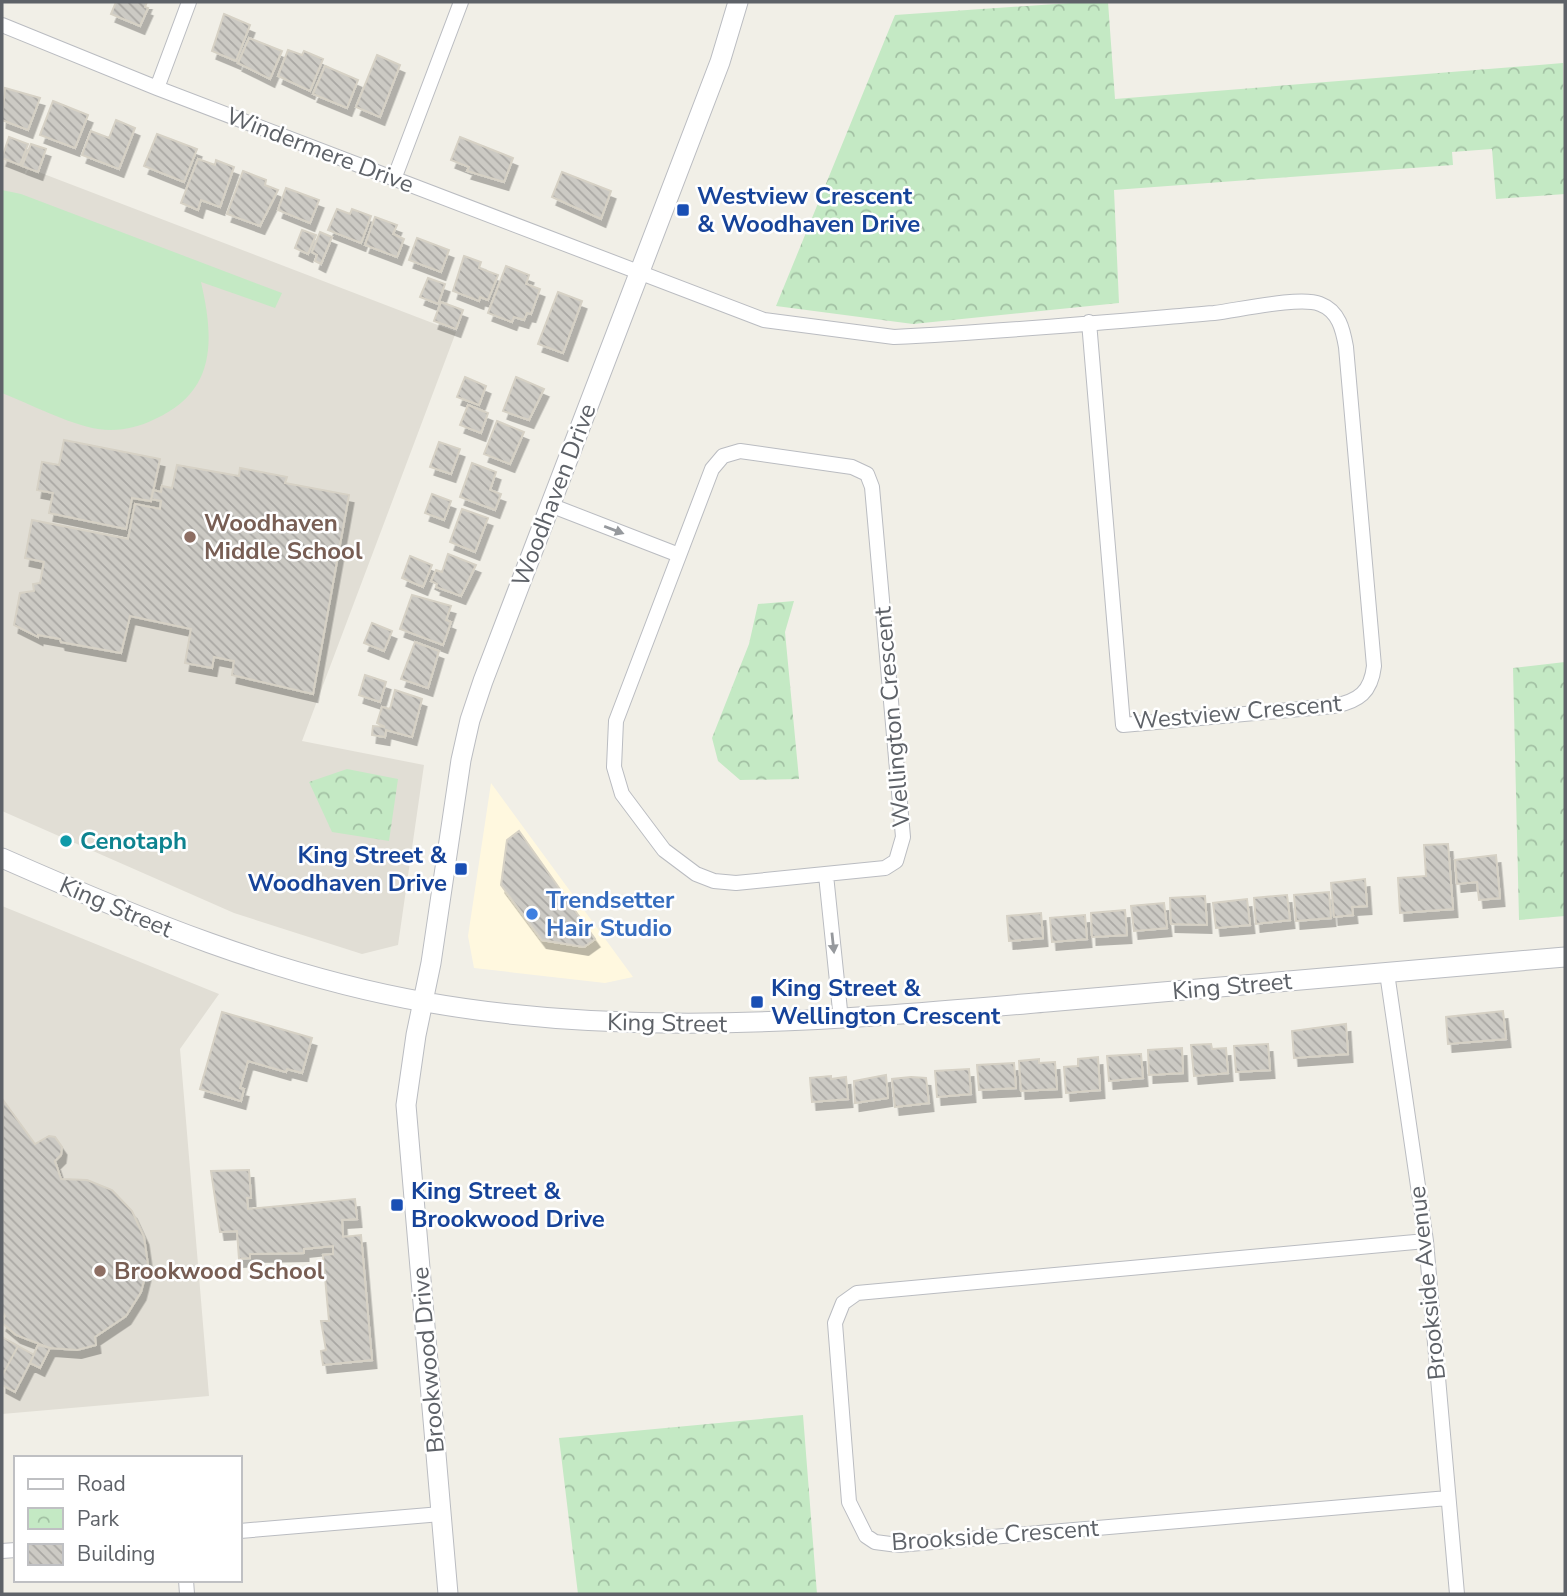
<svg xmlns="http://www.w3.org/2000/svg" width="1567" height="1596" font-family="'Nunito Sans',sans-serif">
<defs>
<pattern id="park-crowns" width="20" height="18" patternUnits="userSpaceOnUse" patternTransform="scale(1.75)"><rect width="20" height="18" fill="#c4e9c4"/><path d="M2 6a3 3 0 1 1 6 0M12 15a3 3 0 1 1 6 0" fill="none" stroke="#a2c0a3"/></pattern>
<pattern id="building-back-hatch" width="6" height="6" patternUnits="userSpaceOnUse" patternTransform="scale(1.75)"><rect width="6" height="6" fill="#cccac4"/><path d="M-1 5l2 2M0 0l6 6M5-1l2 2" fill="none" stroke="#a9a7a3"/></pattern>
<filter id="shadow"><feDropShadow dx="4.5" dy="8" stdDeviation="0" flood-color="#0004"/></filter>
</defs>
<rect width="100%" height="100%" fill="#f1efe7"/>
<path fill="#fff8df" d="M491,783L633,977L605,983L474,968L468,936Z"/>
<path fill="#e1ded5" d="M2,158L456,332L302,741L424,765L398,945L362,954L234,913L2,811Z
M2,906L219,994L180,1049L209,1396L2,1414Z"/>
<path fill="url(#park-crowns)" d="M1085,2H1108L1115,99L1563,63L1565,194L1496,199L1492,149L1452,152L1453,165L1114,190L1119,303L913,324L776,306L895,15Z
M794,601L785,632L799,779L740,780L718,761L712,738L749,644L758,604Z
M1565,662V916L1519,920L1513,668Z
M347,769L398,779L389,841L332,832L309,782Z
M803,1415L817,1594H578L559,1438Z"/>
<path fill="#c4e9c4" d="M2,190L21,194L282,293L275,308L201,282C214,339 217,391 155,419C137,428 118,432 98,429C68,424 30,404 2,393Z"/>
<path fill="url(#building-back-hatch)" stroke="#d6d1c5" stroke-width="2" filter="url(#shadow)" d="M116,2H147L145,7L148,8L140,26L111,14Z
M224,14L250,25L236,61L212,51Z
M249,38L282,51L270,79L238,63Z
M288,50L302,55L304,51L323,59L310,91L278,76Z
M377,55L400,65L380,117L356,107Z
M325,66L358,80L347,108L313,94Z
M5,88L40,98L28,130L2,120Z
M53,101L88,115L75,148L40,135Z
M116,120L135,128L119,169L82,155L91,131L109,138Z
M157,134L197,149L184,182L144,166Z
M9,137L28,144L20,165L2,158Z
M460,137L513,158L504,182L467,171L469,167L451,160Z
M31,144L46,149L38,172L22,166Z
M198,159L215,165L216,160L234,167L220,207L201,200L198,210L181,203Z
M243,171L266,180L265,185L278,190L260,226L227,214Z
M562,172L611,191L601,219L552,197Z
M286,188L319,200L310,223L278,210Z
M337,209L350,214L352,209L371,216L361,243L328,230Z
M375,217L397,225L393,234L404,239L397,257L365,245Z
M302,230L316,235L308,254L295,248Z
M320,232L332,237L321,264L315,261L317,255L312,252Z
M417,238L449,250L441,272L409,260Z
M464,256L481,262L479,268L498,275L488,300L480,297L479,301L453,291Z
M506,266L529,275L526,284L540,289L531,314L527,313L524,320L514,317L512,322L488,313Z
M428,278L445,284L438,304L420,297Z
M558,292L582,301L563,353L538,344Z
M441,302L463,310L456,329L434,321Z
M465,377L486,386L479,405L457,397Z
M516,377L544,389L529,420L503,411Z
M468,405L488,413L481,433L460,425Z
M497,421L524,432L510,464L484,454Z
M64,440L160,459L151,501L132,498L126,529L49,513L53,493L37,490L42,462L59,465Z
M439,442L460,449L451,474L430,467Z
M472,463L496,472L490,490L501,494L495,510L460,497Z
M177,465L239,476L240,468L287,477L285,483L349,495L313,694L232,675L234,661L214,657L212,668L185,663L191,629L130,616L121,653L61,642L60,639L38,635V637L14,625L20,593L34,591L33,584L40,583L44,562L25,558L32,520L128,539L135,504L160,509L161,501L151,499L153,490L161,492L162,486L172,488Z
M432,494L451,501L444,520L425,513Z
M462,509L488,518L475,552L450,542Z
M448,554L476,565L461,596L436,587L437,584L431,581L436,570L442,572Z
M410,556L432,565L423,587L402,578Z
M412,595L451,606L446,620L451,622L443,645L400,629Z
M372,623L392,631L384,651L364,643Z
M415,642L439,651L428,688L401,679Z
M365,675L386,682L380,702L359,695Z
M395,690L422,699L412,737L386,730L385,737L372,735L373,726L385,727L377,723L382,707L390,709Z
M519,831L595,939L584,947L542,940L501,885L507,840Z
M1448,844L1453,909L1400,913L1398,878L1426,876L1424,845Z
M1496,855L1500,898L1479,900L1477,882L1457,884L1455,860Z
M1365,879L1367,906L1352,907L1353,915L1334,917L1331,883Z
M1329,892L1331,918L1296,921L1294,895Z
M1287,895L1290,920L1256,924L1254,898Z
M1205,896L1207,925L1171,924L1170,898Z
M1247,899L1250,925L1216,928L1213,903Z
M1164,903L1167,928L1134,931L1131,906Z
M1125,910L1127,935L1092,937L1091,913Z
M1041,913L1043,938L1009,941L1007,916Z
M1085,915L1087,939L1052,942L1050,918Z
M1503,1011L1506,1039L1448,1044L1446,1017Z
M222,1012L312,1038L302,1073L287,1069L286,1072L248,1061L240,1088L244,1089L241,1101L200,1089Z
M1346,1024L1348,1054L1294,1058L1292,1031Z
M1211,1044L1212,1049L1226,1048L1228,1073L1194,1076L1191,1045Z
M1268,1044L1270,1070L1236,1072L1234,1046Z
M1182,1048L1183,1073L1149,1075L1148,1050Z
M1141,1054L1143,1078L1109,1081L1107,1056Z
M1098,1057L1100,1090L1066,1093L1064,1067L1078,1066V1059Z
M1039,1059V1063L1055,1062L1057,1089L1021,1091L1019,1061Z
M1014,1063L1016,1088L979,1090L977,1065Z
M969,1069L971,1094L937,1097L935,1071Z
M886,1075L888,1098L855,1103L854,1081Z
M831,1076V1079L846,1077L848,1099L812,1102L810,1078Z
M911,1077L926,1078L929,1103L895,1107L892,1079Z
M3,1100L35,1144L49,1136L55,1137L62,1147L61,1155L55,1161L61,1179L87,1180L112,1190L132,1211L144,1237L148,1265L141,1292L126,1316L95,1337L96,1345L77,1350L50,1348L16,1335L2,1323L5,1316L2,1311Z
M249,1170L251,1198H247L248,1209L355,1199L357,1219L342,1220L343,1237L361,1235L372,1360L323,1365L321,1351L326,1350L321,1321H329L323,1255L333,1254V1246L304,1249V1253L250,1254V1258L239,1259L237,1231L220,1232L211,1171Z
M2,1337L18,1346L2,1376Z
M38,1345L50,1348L40,1368L30,1363Z
M18,1346L34,1355L15,1392L2,1385V1376Z"/>
<g fill="none" stroke-linecap="round" stroke-linejoin="round">
<g stroke="#babcc1" stroke-width="16">
<path id="minor" d="M2,25L157,88L764,320L894,337C1001,332 1108,322 1214,313C1239,310 1300,296 1320,304C1339,311 1343,330 1346,347L1374,666C1371,692 1359,701 1334,706L1123,725L1089,322
M157,88L189,2
M394,179L461,2
M740,451L852,467L867,474L872,487L903,837L896,861L885,868L736,883L714,881L696,874L664,850L622,794L614,767L616,721L712,469L723,456Z
M550,505L679,555
M826,875L841,1020
M1387,973L1426,1241L1457,1594
M1426,1241L857,1293L843,1303L835,1323L849,1502L866,1536L875,1542L898,1545L1448,1498
M240,1531L441,1514
M2,1551L16,1550
M186,1580L187,1594"/>
</g>
<g stroke="#babcc1" stroke-width="21">
<path id="tertiary" d="M2,858C138,918 277,976 425,1002C634,1039 837,1020 1047,1002C1220,987 1392,972 1565,957
M448,1594L406,1105L416,1035L431,963L461,760L470,720L483,681L720,62L738,2"/>
</g>
<use href="#minor" stroke="#fff" stroke-width="14"/>
<use href="#tertiary" stroke="#fff" stroke-width="19"/>
</g>
<defs><path id="oneway-solid" d="M-6-.8H1V-3.2L6.5 0L1 3.2V.8H-6Z" transform="scale(1.75)"/></defs>
<g fill="#96999d">
<use href="#oneway-solid" transform="translate(614 530) rotate(21)"/>
<use href="#oneway-solid" transform="translate(833 943) rotate(84)"/>
</g>
<g fill="#1a4fb4" stroke="#fff" stroke-width="2.5">
<rect x="676" y="203" width="14" height="14" rx="3.5"/>
<rect x="454" y="862" width="14" height="14" rx="3.5"/>
<rect x="750" y="995" width="14" height="14" rx="3.5"/>
<rect x="390" y="1198" width="14" height="14" rx="3.5"/>
</g>
<g fill="#8d6e63" stroke="#fff" stroke-width="2.5">
<circle cx="190" cy="537" r="7"/>
<circle cx="100" cy="1271" r="7"/>
</g>
<circle fill="#0f9aa8" stroke="#fff" stroke-width="2.5" cx="66" cy="841" r="7"/>
<circle fill="#3f7fe0" stroke="#fff" stroke-width="2.5" cx="532" cy="914" r="7"/>
<g text-anchor="middle" dominant-baseline="central" stroke-width="5" stroke-linejoin="round" paint-order="stroke">
<g font-size="24" fill="#5e6268" stroke="#fff">
<text transform="translate(320 150) rotate(21)">Windermere Drive</text>
<text transform="translate(554 495) rotate(-69)">Woodhaven Drive</text>
<text transform="translate(1237 712) rotate(-5)">Westview Crescent</text>
<text transform="translate(892 717) rotate(-95)">Wellington Crescent</text>
<text transform="translate(116 907) rotate(23)">King Street</text>
<text transform="translate(1232 986) rotate(-5)">King Street</text>
<text transform="translate(667 1023) rotate(1)">King Street</text>
<text transform="translate(1427 1283) rotate(-96)">Brookside Avenue</text>
<text transform="translate(428 1360) rotate(-95)">Brookwood Drive</text>
<text transform="translate(995 1535) rotate(-4)">Brookside Crescent</text>
</g>
<g font-size="24" font-weight="bold" fill="#164399" stroke="#fff" text-anchor="start">
<text x="697" y="196">Westview Crescent<tspan x="697" dy="28">&amp; Woodhaven Drive</tspan></text>
<text x="447" y="855" text-anchor="end">King Street &amp;<tspan x="447" dy="28">Woodhaven Drive</tspan></text>
<text x="771" y="988">King Street &amp;<tspan x="771" dy="28">Wellington Crescent</tspan></text>
<text x="411" y="1191">King Street &amp;<tspan x="411" dy="28">Brookwood Drive</tspan></text>
</g>
<g font-size="24" font-weight="bold" fill="#785e54" stroke="#fff" text-anchor="start">
<text x="204" y="523">Woodhaven<tspan x="204" dy="28">Middle School</tspan></text>
<text x="114" y="1271">Brookwood School</text>
</g>
<g font-size="24" font-weight="bold" fill="#0d838f" stroke="#fff" text-anchor="start">
<text x="80" y="841">Cenotaph</text>
</g>
<g font-size="24" font-weight="bold" fill="#366cbe" stroke="#fff" text-anchor="start">
<text x="546" y="900">Trendsetter<tspan x="546" dy="28">Hair Studio</tspan></text>
</g>
</g>
<rect width="1567" height="1596" fill="none" stroke="#5e6268" stroke-width="7"/>
<rect x="14" y="1456" width="228" height="126" fill="#ffffff" stroke="#bfc0c3" stroke-width="2"/>
<rect x="28" y="1479" width="35" height="10" fill="#ffffff" stroke="#bfc0c3" stroke-width="2"/>
<text x="77" y="1491" font-size="21" fill="#5e6268">Road</text>
<rect x="28" y="1508" width="35" height="21" fill="url(#park-crowns)" stroke="#bfc0c3" stroke-width="2"/>
<text x="77" y="1526" font-size="21" fill="#5e6268">Park</text>
<rect x="28" y="1544" width="35" height="21" fill="url(#building-back-hatch)" stroke="#bfc0c3" stroke-width="2"/>
<text x="77" y="1561" font-size="21" fill="#5e6268">Building</text>
</svg>
